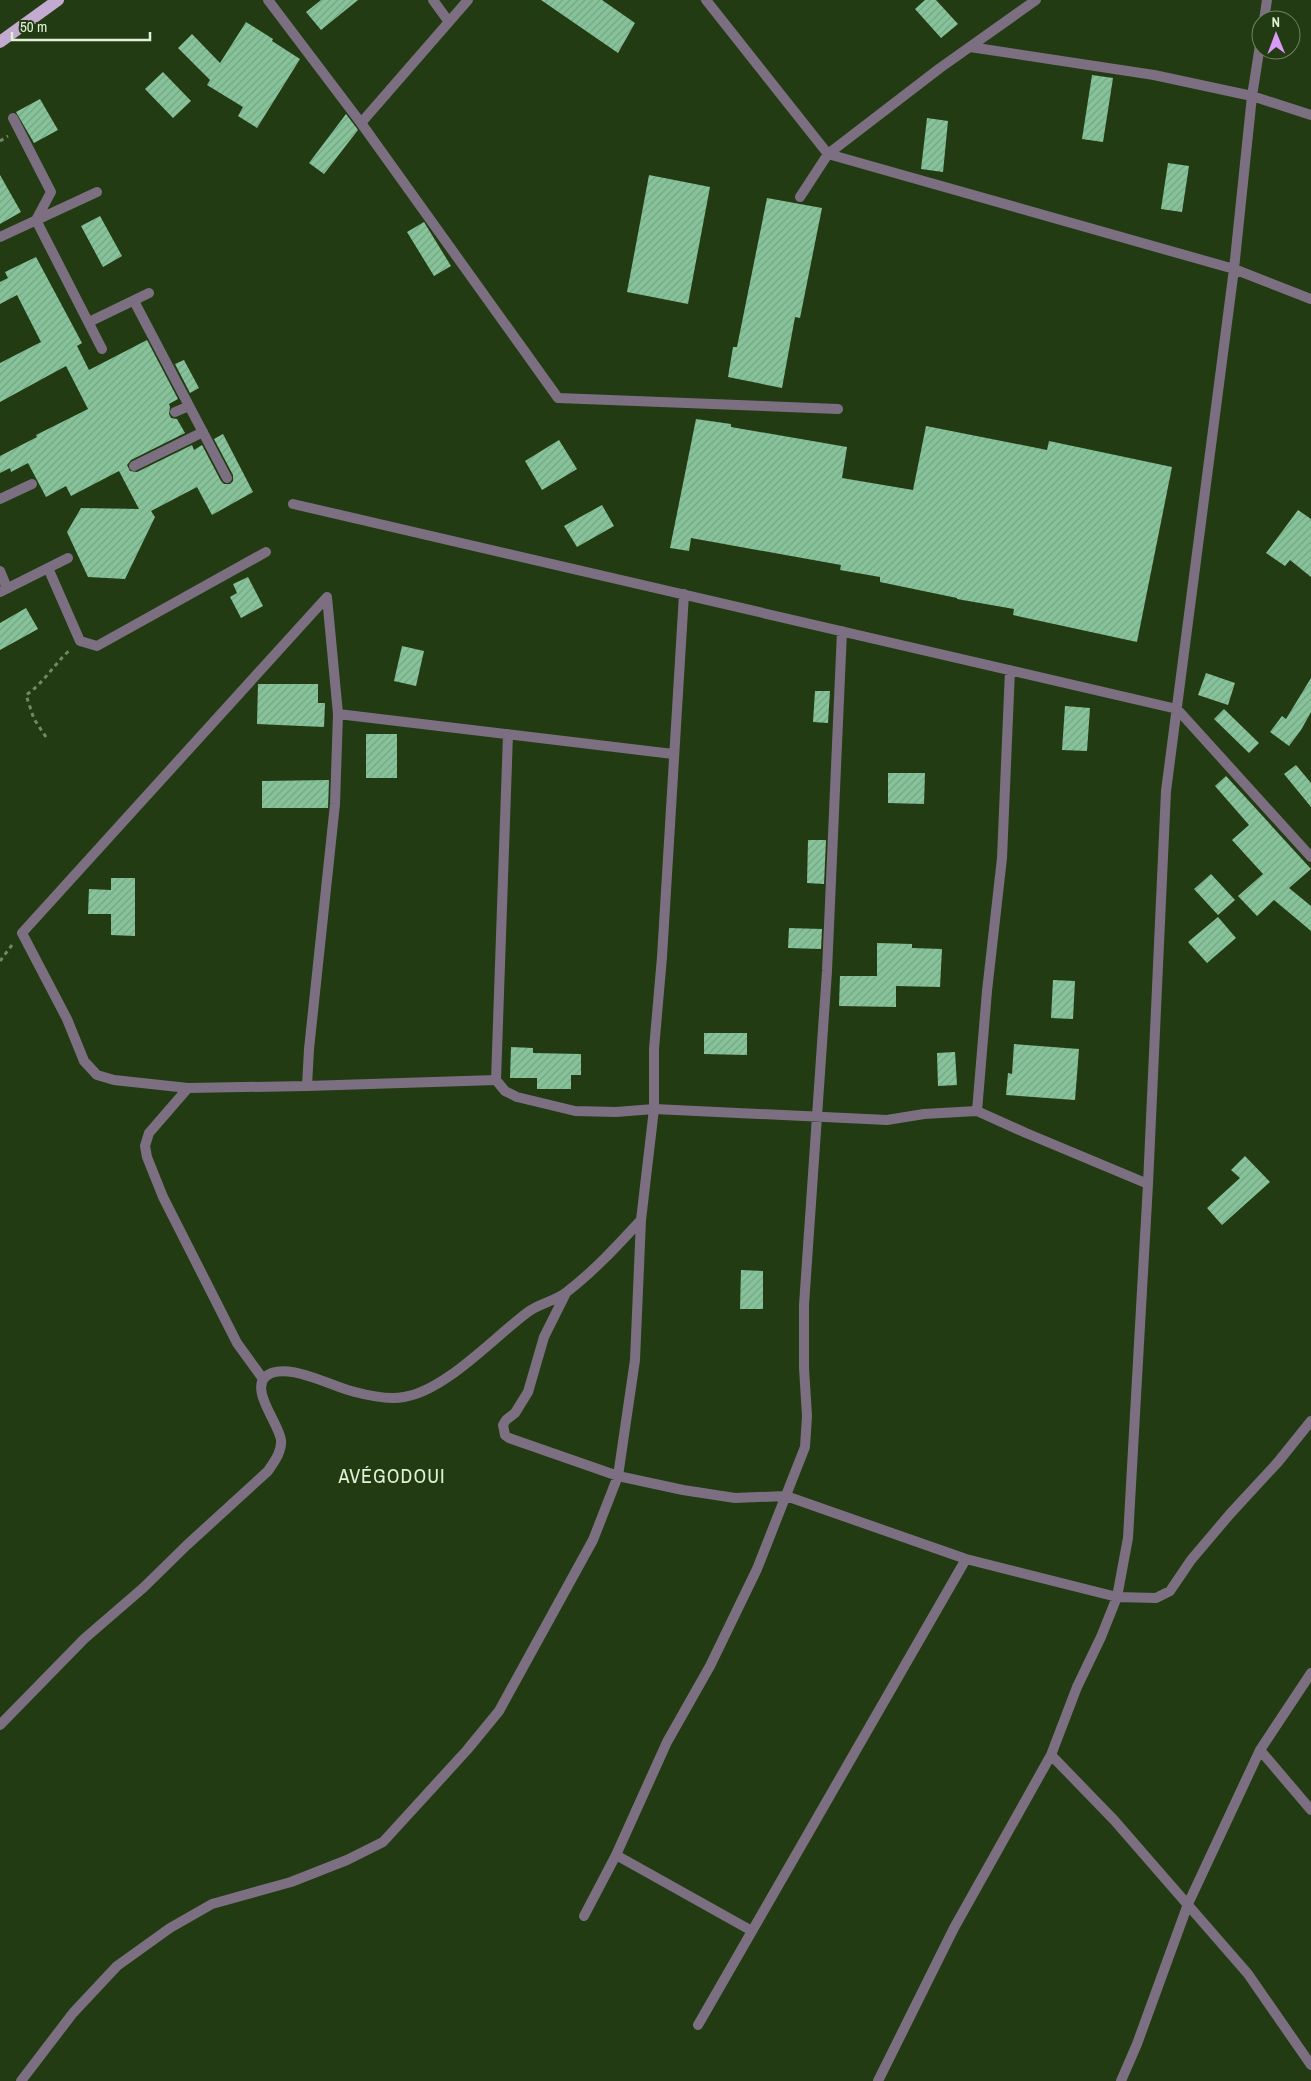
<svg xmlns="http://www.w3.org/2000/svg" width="1311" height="2081" font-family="'Archivo Narrow',sans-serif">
<defs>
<pattern id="building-hatch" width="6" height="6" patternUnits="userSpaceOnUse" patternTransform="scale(1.25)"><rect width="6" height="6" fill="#87c39a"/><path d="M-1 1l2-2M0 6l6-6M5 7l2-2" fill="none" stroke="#76a484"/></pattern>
</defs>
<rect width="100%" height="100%" fill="#233b12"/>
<path fill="url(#building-hatch)" d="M321,0H358L321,30L306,12Z
M541,0H602L635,23L618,53Z
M925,0H936L958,24L941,38L915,9Z
M246,22L273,39L272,41L300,59L257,128L238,116L243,107L207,85L210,80L178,48L192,34L220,63Z
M163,72L191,101L173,118L145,89Z
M1092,75L1113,78L1103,142L1082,139Z
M40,99L58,130L34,143L16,112Z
M346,114L358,130L324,174L309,163Z
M927,118L948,121L943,172L921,169Z
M1168,163L1189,166L1182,212L1161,209Z
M0,175L21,212L0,224Z
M649,175L710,187L688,304L627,292Z
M767,198L822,208L800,318L795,317L782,388L728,377L733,347H737Z
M100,216L122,256L103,267L81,226Z
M424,222L451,266L434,276L407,232Z
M36,257L82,343L77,346L89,370L147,340L178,399L169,404L170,407L169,414L171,418L177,419L185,433L131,460L127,465L130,471L137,472L192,445L194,450L202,445L221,481L224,484H230L233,481V475L214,439L223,434L253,492L212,515L197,487L151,511L155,517L125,579L88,577L67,532L81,508L139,509L119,471L71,496L66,486L46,497L28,463L11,472L10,468L0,473V456L37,437L36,435L88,409L66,366L0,402V363L41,342L17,295L0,304V282L8,278L5,272Z
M184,360L199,388L190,393L175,364Z
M696,419L731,424V427L847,447L842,478L913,490L926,426L1047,450L1049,441L1172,467L1137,642L1013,615L1014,609L957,599V598L880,582V577L840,570L841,565L691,538L689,551L670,548Z
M559,440L577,469L542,490L525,461Z
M602,505L614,526L577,547L564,526Z
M1298,510L1311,519V577L1290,560L1285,566L1266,553Z
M248,577L263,606L241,618L230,597L237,593L233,584Z
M26,608L38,629L0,650V623Z
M402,646L424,651L416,686L394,681Z
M1206,673L1235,683L1228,705L1198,695Z
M1311,678V712L1301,730L1289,746L1270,732L1282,716L1286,719Z
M258,684H318V703H325L324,727L257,724Z
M815,691H830L828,723L813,722Z
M1065,706L1090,708L1087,751L1062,750Z
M1224,709L1259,743L1249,753L1214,719Z
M366,734H397V778H366Z
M1296,765L1311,783V807L1284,774Z
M888,773H925L924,804L888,803Z
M1226,776L1311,869L1289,888L1311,906V931L1274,900L1257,916L1238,896L1263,874L1232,840L1249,825L1215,786Z
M329,780L328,808H262V781Z
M808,840H826L824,884L807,883Z
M1211,874L1235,900L1218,915L1194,889Z
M111,878H135V936L111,935V914H88L89,889L111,890Z
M1218,917L1236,938L1207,963L1188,942Z
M789,928L822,929L821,949L788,948Z
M877,943L912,944V948L942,949L940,987L896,986V1007L839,1006L840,976H877Z
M1053,980L1075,981L1073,1019L1051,1018Z
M704,1033H747V1055L704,1054Z
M1014,1044L1079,1049L1075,1100L1006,1095L1008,1073L1012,1074Z
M511,1047L533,1048V1053L581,1054V1075H571V1089H537V1078H510Z
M955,1052L957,1085L938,1086L937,1053Z
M1245,1156L1270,1182L1222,1225L1207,1208L1240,1178L1231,1170Z
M741,1270L763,1271V1309H740Z"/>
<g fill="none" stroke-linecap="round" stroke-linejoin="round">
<path stroke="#738765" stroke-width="3" stroke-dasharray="4 4" stroke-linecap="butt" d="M0,141L8,136
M46,737L34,719L26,695C45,682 53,665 70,650
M0,961L12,945"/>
<path stroke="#7c6f82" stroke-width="10" d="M13,118L51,192L36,220L102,349
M0,237L97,192
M134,301L227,478
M89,322L149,293
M175,412L189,406
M134,466L203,432
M0,499L32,484
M48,568L80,641L97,646L266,552
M0,571L7,588
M0,592L68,558"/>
<path stroke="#7c6f82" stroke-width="10" d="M268,0L361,123L558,398L838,409
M433,0L449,22
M706,0L828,154L1234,269L1311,299
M1264,20L1267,0
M970,47L1154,75L1252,96L1311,115
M361,123L468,0
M800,197L828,154L940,68L1036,0
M293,504L1177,709L1311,857
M327,597L338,714L335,804L309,1049L307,1086L188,1088L114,1080L97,1075L84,1061L67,1019L22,933Z
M338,714L673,754
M508,734L496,1080L505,1091L517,1097L575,1111L616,1112L654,1109L887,1120L924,1114L977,1111L1026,1133L1148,1184
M307,1086L496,1080
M188,1088L149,1133L145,1146L147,1157L163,1197L237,1343L263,1379
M977,1111L987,991L1002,858L1010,670
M566,1293L544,1337L528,1392L515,1413L506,1420L503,1425L505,1435L509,1438L618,1476L683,1490L735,1498L786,1496L966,1559L1117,1597L1156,1598L1170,1591L1191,1560L1230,1514L1278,1462L1311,1421
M0,1725L84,1639L143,1588L187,1545L268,1471C274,1462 282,1452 281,1440C279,1424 251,1391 265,1377C284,1359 334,1388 355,1392C370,1396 388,1400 404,1397C445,1391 494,1337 528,1312C540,1303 556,1301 568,1291C595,1270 618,1245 641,1220
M1260,1750L1311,1810
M1051,1755L1114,1820L1248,1974L1311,2065
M616,1855L752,1931
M584,1916L616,1855L667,1742L710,1666L757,1569L805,1447L807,1416L804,1368V1305L827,971L842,631
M698,2025L966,1559
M21,2081L73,2013L117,1966L170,1928L212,1904L291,1882L347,1860L383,1842L467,1750L499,1711L593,1540L618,1476L635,1360L641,1220L654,1109V1049L662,957L684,594
M878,2081L954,1928L1051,1755L1077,1687L1101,1637L1117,1597L1128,1538L1148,1184L1166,791L1234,269L1252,96L1261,39
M1121,2081L1137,2044L1188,1904L1260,1750L1311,1673"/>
<path stroke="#c3aad0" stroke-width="12" d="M0,42L58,0"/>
</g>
<g text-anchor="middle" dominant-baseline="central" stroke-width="5" stroke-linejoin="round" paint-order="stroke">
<g font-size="20" letter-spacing="1" fill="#e1f0d8" stroke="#233b12">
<text x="392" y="1475">AVÉGODOUI</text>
</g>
</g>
<g transform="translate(1276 35) rotate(359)"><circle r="24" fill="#233b12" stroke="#6f8361"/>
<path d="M0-4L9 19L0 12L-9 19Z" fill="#d99af7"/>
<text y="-8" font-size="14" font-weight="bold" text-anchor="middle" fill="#e1f0d8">N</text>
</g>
<path d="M12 32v8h138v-8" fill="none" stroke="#e1f0d8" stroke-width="2.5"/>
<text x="20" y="32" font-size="15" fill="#e1f0d8" stroke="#233b12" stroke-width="4" paint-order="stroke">50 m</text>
</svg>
